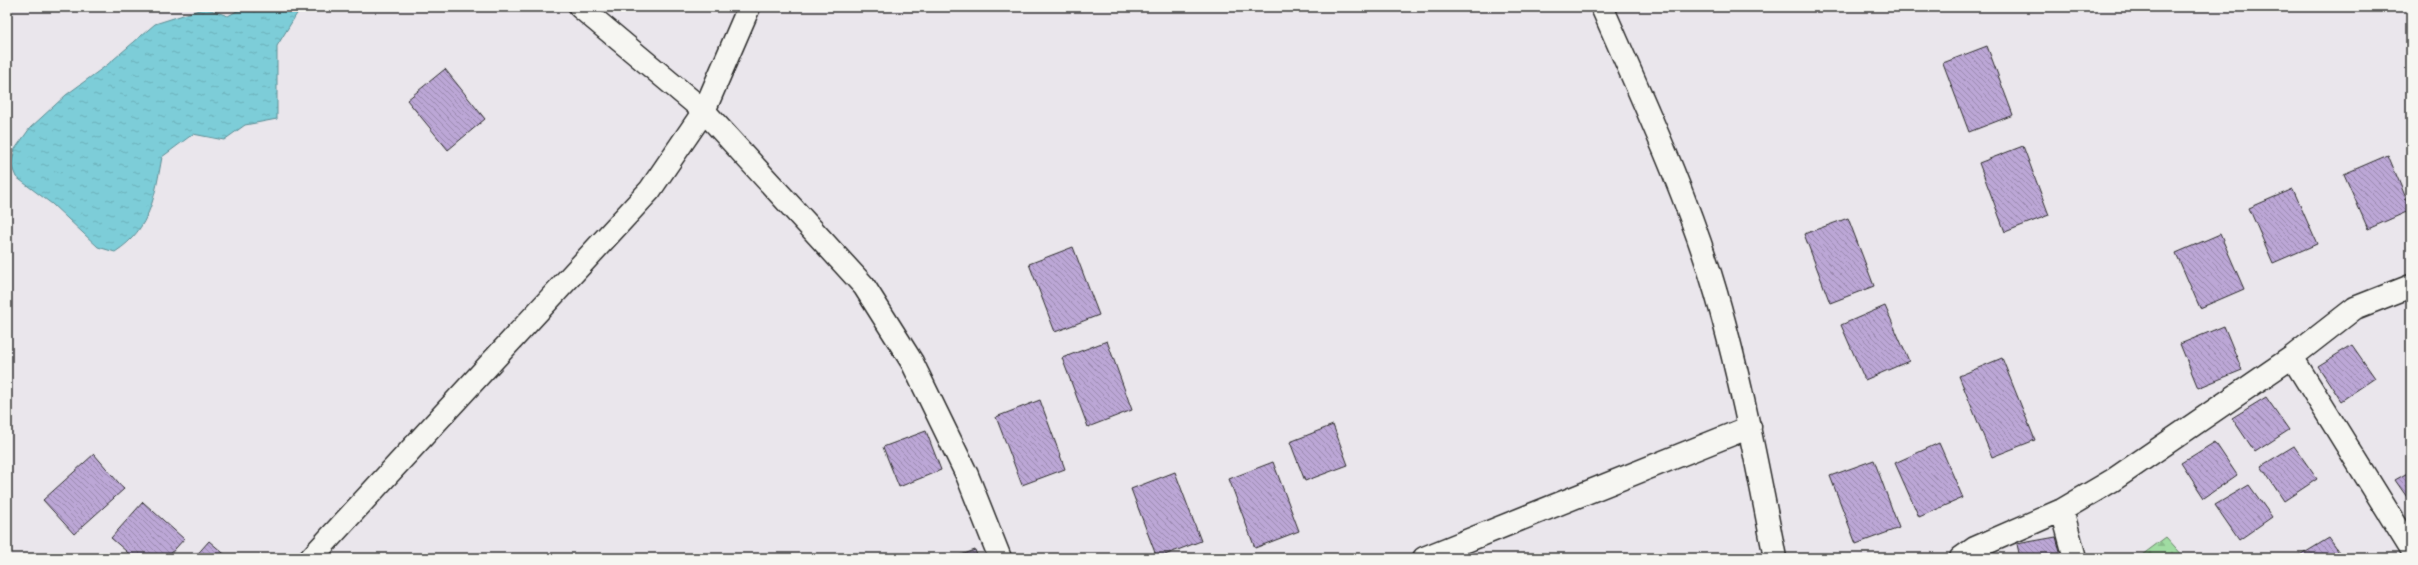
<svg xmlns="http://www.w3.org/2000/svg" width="2418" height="565" font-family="Sriracha,sans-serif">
<defs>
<pattern id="forest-firs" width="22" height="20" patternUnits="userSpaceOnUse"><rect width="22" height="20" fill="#a0dca2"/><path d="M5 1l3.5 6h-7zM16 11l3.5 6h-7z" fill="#8abd8c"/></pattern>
<pattern id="water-ripples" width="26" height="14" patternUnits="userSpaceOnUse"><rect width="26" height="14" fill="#7dcdd8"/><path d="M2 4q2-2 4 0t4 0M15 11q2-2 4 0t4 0" fill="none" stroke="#6cb0ba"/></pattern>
<pattern id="building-back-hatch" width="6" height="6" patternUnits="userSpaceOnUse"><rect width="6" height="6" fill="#bca7d6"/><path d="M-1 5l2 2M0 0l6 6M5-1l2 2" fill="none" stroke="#9988ae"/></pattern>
</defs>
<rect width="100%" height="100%" fill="#eae6ec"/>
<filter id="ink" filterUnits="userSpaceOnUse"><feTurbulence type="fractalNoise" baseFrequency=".025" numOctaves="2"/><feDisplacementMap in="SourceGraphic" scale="8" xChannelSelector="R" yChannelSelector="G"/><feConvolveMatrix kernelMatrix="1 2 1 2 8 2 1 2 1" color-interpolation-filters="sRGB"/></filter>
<g filter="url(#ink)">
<path fill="url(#forest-firs)" stroke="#668466" d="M2166,537L2185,558H2138Z"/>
<path fill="url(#water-ripples)" stroke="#5c8c93" d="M244,7H301L277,46V119L245,125L224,140L193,134L162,157C155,195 151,229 115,252L98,247L52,204L16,177L11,165L15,149L30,128L66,95L107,65L155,24L205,8L228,16Z"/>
<path fill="url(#building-back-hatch)" stroke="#2b2b2b" d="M1987,46L2013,115L1969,132L1943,63Z
M445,69L485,119L448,150L407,100Z
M2023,146L2049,215L2005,232L1979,163Z
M2388,155L2411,210L2368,229L2344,174Z
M2293,189L2317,244L2273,263L2249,208Z
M1848,218L1874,286L1830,303L1804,234Z
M2220,234L2244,289L2200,308L2176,253Z
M1073,247L1099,315L1055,332L1029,264Z
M1885,306L1909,361L1865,380L1841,325Z
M2224,326L2242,370L2198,388L2180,344Z
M1107,341L1132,410L1088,427L1062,358Z
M2352,345L2375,378L2341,401L2318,366Z
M2002,358L2035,440L1992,457L1959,376Z
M2266,397L2289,430L2255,452L2232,418Z
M1040,400L1065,469L1022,485L996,417Z
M1333,425L1348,465L1305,481L1290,442Z
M926,431L941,470L899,487L883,447Z
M2215,442L2237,475L2204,498L2181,463Z
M1939,443L1963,498L1919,517L1895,463Z
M2294,446L2317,479L2284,501L2261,466Z
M94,454L124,489L74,534L43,500Z
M1874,460L1899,528L1856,544L1830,476Z
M1273,462L1299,531L1255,548L1229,479Z
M2411,471V503L2395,480Z
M1175,472L1201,541L1157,558L1131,489Z
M2249,485L2272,517L2239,540L2215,505Z
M143,502L184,539L167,558H134L111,538Z
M2056,537L2062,558H2020L2017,544Z
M2329,538L2343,558H2296Z
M209,541L229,558H194Z
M975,550L978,558H953Z"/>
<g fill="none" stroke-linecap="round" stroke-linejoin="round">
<g stroke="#2b2b2b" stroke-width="25">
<path id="minor" d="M580,7L704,111L864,286L912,362L967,475L1000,558
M1602,7C1643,101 1687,194 1716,293C1741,380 1758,469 1775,558
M2292,357L2411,549
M2062,510L2075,558
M311,558L650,190L704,111L749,7
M1424,558L1750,427
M1961,558L1975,548L2062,510L2113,480L2292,357L2355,308L2411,286"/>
</g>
<use href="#minor" stroke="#f6f6f2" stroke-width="22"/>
</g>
</g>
<rect width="2418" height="565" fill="none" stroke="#f6f6f2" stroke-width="24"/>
<rect x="12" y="12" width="2394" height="541" fill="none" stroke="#2b2b2b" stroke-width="1.5" filter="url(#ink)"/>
</svg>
